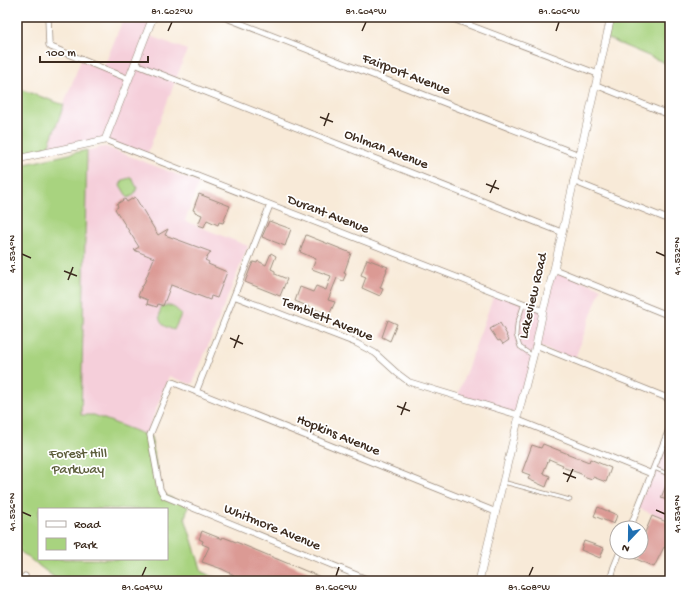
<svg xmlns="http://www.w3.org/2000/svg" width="687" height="598" font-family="'Gochi Hand',sans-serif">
<rect width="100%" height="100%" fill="#fff"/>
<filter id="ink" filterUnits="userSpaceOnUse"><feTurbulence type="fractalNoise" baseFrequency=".025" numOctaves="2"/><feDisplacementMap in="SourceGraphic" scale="8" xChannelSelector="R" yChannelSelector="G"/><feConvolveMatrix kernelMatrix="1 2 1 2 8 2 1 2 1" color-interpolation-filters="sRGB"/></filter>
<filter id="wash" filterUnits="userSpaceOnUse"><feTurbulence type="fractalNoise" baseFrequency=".012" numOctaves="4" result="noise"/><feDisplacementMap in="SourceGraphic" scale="16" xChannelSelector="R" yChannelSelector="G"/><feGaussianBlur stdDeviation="0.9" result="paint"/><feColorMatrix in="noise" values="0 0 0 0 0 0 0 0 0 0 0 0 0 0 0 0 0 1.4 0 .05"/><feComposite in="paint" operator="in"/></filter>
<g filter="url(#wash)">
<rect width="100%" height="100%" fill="#f8ead8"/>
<path fill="#f5cfda" d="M124,17H153L146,34L187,50L146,157L105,140L45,153L81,60L103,69Z
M103,147H106L199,183L185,221L248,246L193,383L190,384L169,376L146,435L94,415L17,417V166Z
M554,269L601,288L574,361L536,345L518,415L457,397L495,292L543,311Z
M670,427V521L638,508Z"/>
<path fill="#a8d37f" stroke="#727e4e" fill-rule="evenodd" d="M611,17H670V65L606,38Z
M17,88L64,105L48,147L17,154Z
M87,150L81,415H94L151,437L161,493L188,506L185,518L202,572L223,581H59L17,549V166ZM39,509H167V559H39Z
M129,178H132L137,188L134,195L128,198L120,185L123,180Z
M167,305C174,307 178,309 181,315L174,330C161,326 157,321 161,308Z"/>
<g id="blocks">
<path fill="#db9a94" d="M199,194L230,206L223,223L219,222L218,225L207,220L204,227L198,225L202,215L195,212V211L193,210Z
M135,197L158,235L168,229L165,235L211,252L205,260L209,262L208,264L227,272L217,298L211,296L210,300L171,285L163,306L158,304L157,307L147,304L148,300L138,296L142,286H143L154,258L134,250L139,247L115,209L118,207L117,204L125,199L127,202Z
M269,221L291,229L285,246L262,237Z
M306,235L351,253L344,273L346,274L343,281L337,278L328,300L335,302L329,315L295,301L300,287L313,292L316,286L326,290L331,276L312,269L316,259L300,252Z
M271,253L276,256L271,269L275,271V274L287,279L280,296L245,282L250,269L253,262L257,263L258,261L266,265Z
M367,259L388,267L386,270H387L380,288L383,289L380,296L362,288L366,277L361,275Z
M388,320L397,324L390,341L382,337Z
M500,323L507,335L506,336L509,340L503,344L500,340L498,341L490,329Z
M543,444L589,462L590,459L611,468L606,482L593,477L592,479L583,476L584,475L562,467L563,465L549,459L543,473L550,476L546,487L528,479L530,475L522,472L532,445L541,448Z
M669,478H670V501L661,498Z
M598,507L617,515L614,524L594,516Z
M652,516L669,523L668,527H669L666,535H667L666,538L667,539L666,541L670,542V549L664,547L654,567L634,558L637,552H641V542Z
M202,531L222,539L223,537L236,542L330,581H244L233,576L234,575L222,569L202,562L209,547L202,544L203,541L199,539Z
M584,541L604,548L600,558L581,550Z"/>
</g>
</g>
<g filter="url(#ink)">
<use href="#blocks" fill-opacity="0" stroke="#9a8a7b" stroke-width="1"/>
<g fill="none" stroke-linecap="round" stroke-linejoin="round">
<g stroke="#9a8a7b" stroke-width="4.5">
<path id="service" d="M524,303L517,324L516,335L520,347L533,356
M654,468L670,475
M503,482L552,495L570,500"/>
</g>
<g stroke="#9a8a7b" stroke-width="7">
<path id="minor" d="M48,17L49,45L51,47L129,79
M224,17L579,155
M448,17L598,74
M135,64L561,232
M596,85L670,115
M105,140L543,311
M573,181L670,220
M554,269L670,316
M234,296L356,343L375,353L397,373L409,382L518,415
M536,345L670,399
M196,392L270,205
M518,420L652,474
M630,528L670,427
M23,581L25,576
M371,581L164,496L160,489L150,435L172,382L496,512
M610,581L614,567L620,552"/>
</g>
<g stroke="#9a8a7b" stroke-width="8">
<path id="tertiary" d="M17,159L105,140L153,17
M479,581L518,420V415L536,345L543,311L554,269L611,17"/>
</g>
<use href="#service" stroke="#fff" stroke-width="3"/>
<use href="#minor" stroke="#fff" stroke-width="5.5"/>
<use href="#tertiary" stroke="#fff" stroke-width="7"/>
</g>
</g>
<path fill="none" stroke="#3b2a1e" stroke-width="1.5" d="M168,31L172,22M362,31L366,22M556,31L559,22M320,117L333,122M324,126L329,113M486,184L499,189M490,193L496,180M656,252L665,256M22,254L31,258M64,271L77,276M68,280L73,267M230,338L243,344M234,348L239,335M397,406L410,411M401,415L406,402M563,473L576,478M567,482L573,469M656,510L665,514M22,512L31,516M142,576L146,567M336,576L339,567M529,576L533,567"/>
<g text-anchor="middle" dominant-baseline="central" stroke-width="3.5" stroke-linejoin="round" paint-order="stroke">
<g font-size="14" fill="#3b2a1e" stroke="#fff">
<text transform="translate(406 75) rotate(21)">Fairport Avenue</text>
<text transform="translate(386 150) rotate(21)">Ohlman Avenue</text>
<text transform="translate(328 215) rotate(21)">Durant Avenue</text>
<text transform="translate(534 296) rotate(-77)">Lakeview Road</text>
<text transform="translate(327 320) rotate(22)">Temblett Avenue</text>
<text transform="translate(338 436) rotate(22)">Hopkins Avenue</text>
<text transform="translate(272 528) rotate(22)">Whitmore Avenue</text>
</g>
<g font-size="14" fill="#5c5d3b" stroke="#fff">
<text x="78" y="454">Forest Hill<tspan x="78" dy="16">Parkway</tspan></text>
</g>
</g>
<rect width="687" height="598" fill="none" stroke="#fff" stroke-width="44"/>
<rect x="38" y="508" width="130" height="52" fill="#ffffff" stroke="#b1aaa5"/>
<rect x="46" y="521" width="20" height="6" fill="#ffffff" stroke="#b1aaa5"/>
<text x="74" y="528" font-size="12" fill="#3b2a1e">Road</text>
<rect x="46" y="538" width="20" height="12" fill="#a8d37f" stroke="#b1aaa5"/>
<text x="74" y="548" font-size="12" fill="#3b2a1e">Park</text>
<g transform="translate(629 540) rotate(202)"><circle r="19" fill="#ffffff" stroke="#b1aaa5"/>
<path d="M0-3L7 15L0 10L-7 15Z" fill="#1f6fb2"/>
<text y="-6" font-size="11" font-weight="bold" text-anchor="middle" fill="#3b2a1e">N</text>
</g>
<path d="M40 56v6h108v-6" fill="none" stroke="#3b2a1e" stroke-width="2"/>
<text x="46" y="56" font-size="12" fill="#3b2a1e" stroke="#ffffff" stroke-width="3" paint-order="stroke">100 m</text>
<rect x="22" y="22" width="643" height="554" fill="none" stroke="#3b2a1e" stroke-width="1.5"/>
<g font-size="10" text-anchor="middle" fill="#3b2a1e">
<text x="172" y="14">81.602°W</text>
<text x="366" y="14">81.604°W</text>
<text x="559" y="14">81.606°W</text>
<text transform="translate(11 254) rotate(-90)" y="4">41.534°N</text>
<text transform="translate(676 256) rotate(-90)" y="4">41.532°N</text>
<text transform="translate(11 512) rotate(-90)" y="4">41.536°N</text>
<text transform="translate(676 514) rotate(-90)" y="4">41.534°N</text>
<text x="142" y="590">81.604°W</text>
<text x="336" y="590">81.606°W</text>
<text x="529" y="590">81.608°W</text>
</g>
</svg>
